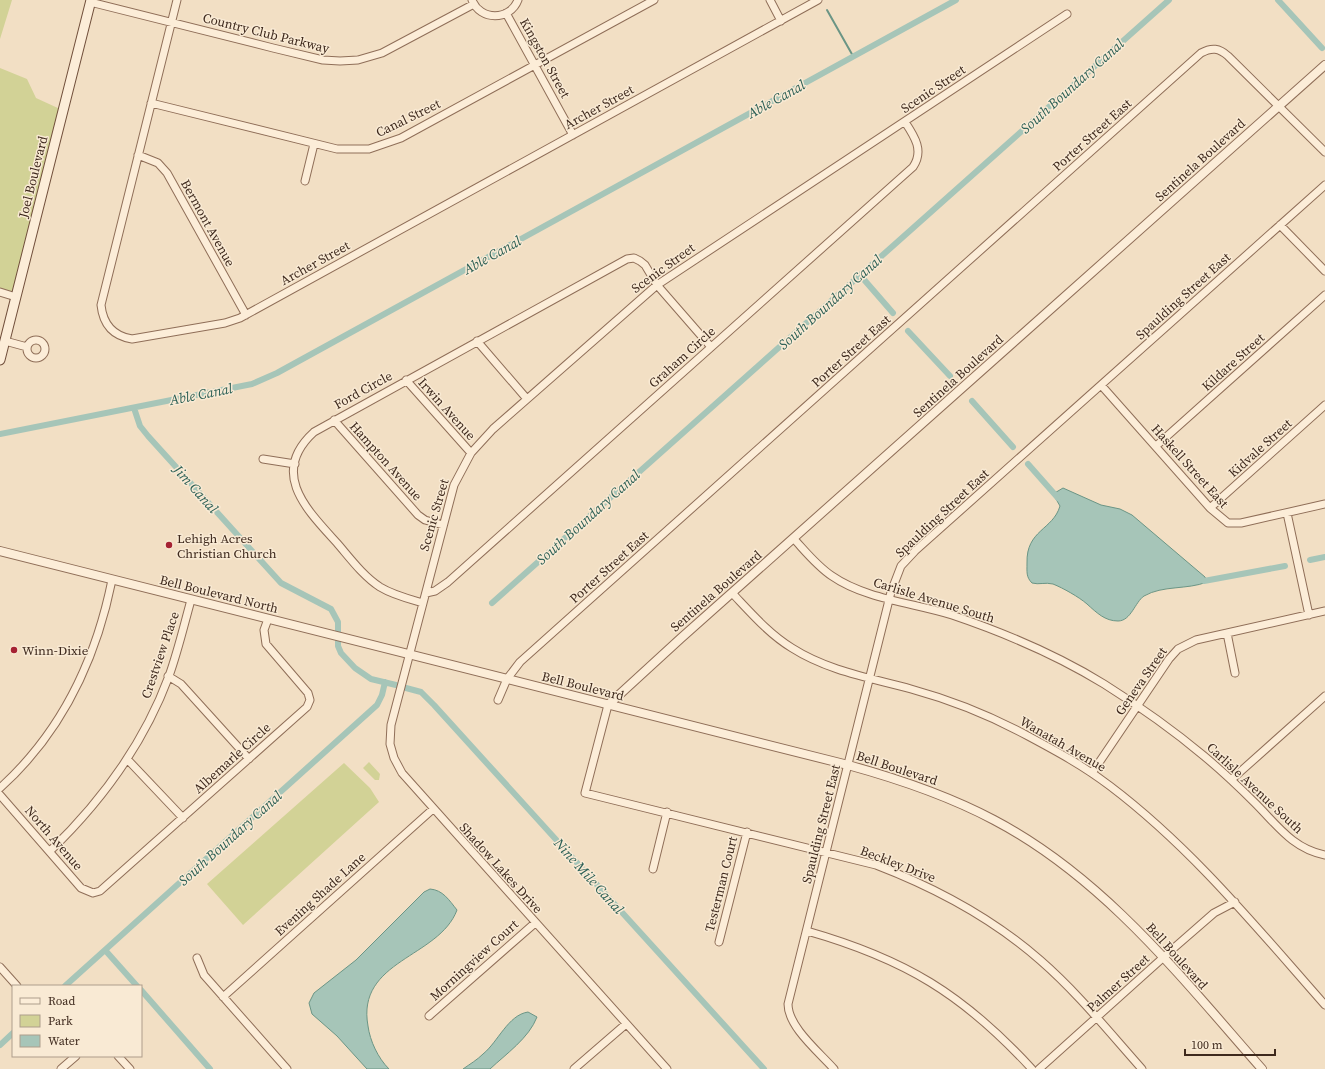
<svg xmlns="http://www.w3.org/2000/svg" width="1325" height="1069" font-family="'Source Serif 4',serif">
<rect width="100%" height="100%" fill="#f2dfc4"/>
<path fill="#d2d296" d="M0,0H12L0,39Z
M0,68L27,79L36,98L60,109L14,293L0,290Z
M369,762L380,774L379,780H375L363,768Z
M344,763L370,788L379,802L243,925L207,884Z"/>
<path fill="#a6c5b8" stroke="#6b9585" d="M1063,488L1101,505L1120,509L1132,515L1205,577L1207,582C1187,590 1163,585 1144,596C1135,602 1131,621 1118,621C1105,621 1097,613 1087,604C1079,597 1063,588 1053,584C1045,582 1039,585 1032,583C1026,577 1027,572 1027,563C1026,530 1053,530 1060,506L1053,494Z
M430,889C443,890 449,900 457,910C439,958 356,960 368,1026C370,1041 378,1058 389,1069H367L337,1036L312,1014L309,1003L314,993L356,960L424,892Z
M528,1012L537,1017C529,1038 506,1054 490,1069H463C470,1064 477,1060 483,1054C498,1042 508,1015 528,1012Z"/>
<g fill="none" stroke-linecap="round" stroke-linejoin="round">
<path stroke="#6b9585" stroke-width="2" d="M827,10L853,56"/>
<path stroke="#a6c5b8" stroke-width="6" d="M1278,0L1322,48
M860,275L893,313
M908,331L950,376
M972,401L1013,447
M134,408L140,426L148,436L281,583L331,609L338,622V646L341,653L355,668L371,679L396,685
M0,434L252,384L277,373L956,0
M1028,464L1058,498
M1310,560L1325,557
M1204,581L1285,566
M492,603L1169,0
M406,688L421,692L434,705L764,1069
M105,950L137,986
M65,986L377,705L382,695L385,682
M141,990L210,1069
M0,1045L13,1033"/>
<g stroke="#8f6e58" stroke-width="9">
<path id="minor" d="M177,0L101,305C103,324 113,336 132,339L225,323L240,318L818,0
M472,0C480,21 510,21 518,0
M770,0L781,21
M90,2L273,48L323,60L340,61L358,60L382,53L474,4
M506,13L573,135
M151,103L337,149H369L401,138L654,0
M138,155L158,163L167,173L246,315
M305,181L314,144
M1280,225L1325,271
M0,292L16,297
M27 349a9 9 0 1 1 18 0a9 9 0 1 1-18 0Z
M5,341L27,347
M477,341L527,399
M406,380L471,453
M1101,385L1210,508L1228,523H1241L1325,504
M334,420L418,515L425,520L443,525
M1156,446L1325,295
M263,459L295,464
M1210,508L1325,405
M1287,513L1309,615
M794,539C806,552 817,566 832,576C865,599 914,603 952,615C1005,633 1057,655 1104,684C1139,706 1173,730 1204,756C1222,771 1239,787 1255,803C1277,825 1293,849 1325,855
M426,593L435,591L448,582L913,167C924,151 915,137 905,122
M732,593C751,613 769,634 792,648C828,671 871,678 911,689C951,700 991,716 1028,736C1056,751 1084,766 1110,786C1192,848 1257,928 1325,1005
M423,603C409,599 393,595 380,587C363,576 350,558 337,543C307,510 269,473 314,432L627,259L634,258L640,261L645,265L657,285L711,347
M1227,633L1235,673
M168,676L181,684L249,759
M498,700L507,679L520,662L1201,53C1212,47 1219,48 1228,56L1325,152
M608,705L585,793L876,865C936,888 992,918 1040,960C1078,993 1109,1032 1142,1069
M127,759L183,818
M1092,773L1169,659L1178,649L1196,640L1325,611
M1231,780L1325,696
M0,788C61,733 96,659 112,580
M0,795L81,888L93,893L100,891L307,707L310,700L308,693L266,644L264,630L268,619
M50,851C101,802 144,743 169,676C178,651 184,625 191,600
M653,869L667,812
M807,931C905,959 963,994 1032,1069
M719,942L747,832
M197,958L204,975L287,1069
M0,967L17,986
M223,997L433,809
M429,1016L535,923
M118,1056L130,1069
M61,1069L76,1056
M574,1069L626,1024
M667,1069L402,773L394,758L390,744L391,725L454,485L471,453L493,429L657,285L1067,14
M834,1069C819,1052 788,1027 788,1004L891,592L901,566L915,551L1325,185
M1039,1069L1175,947L1214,913L1235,902"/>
</g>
<g stroke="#8f6e58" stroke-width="10">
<path id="tertiary" d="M0,551L848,765C899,779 947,795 994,820C1104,878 1181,977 1262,1069
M608,705L680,639L1325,65"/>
</g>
<g stroke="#714f3b" stroke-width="11">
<path id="secondary" d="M0,360L91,0"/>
</g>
<use href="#minor" stroke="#fcedd8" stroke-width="7"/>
<use href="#tertiary" stroke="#fcedd8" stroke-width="8"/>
<use href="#secondary" stroke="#fcedd8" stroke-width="9"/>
</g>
<g fill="#a52233" stroke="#f9ead4" stroke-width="1.5">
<circle cx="169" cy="545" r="4"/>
<circle cx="14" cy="650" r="4"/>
</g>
<g text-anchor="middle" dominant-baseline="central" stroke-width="3" stroke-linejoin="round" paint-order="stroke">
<g font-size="13" fill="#3e291d" stroke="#f9ead4">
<text transform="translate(266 33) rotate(14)">Country Club Parkway</text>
<text transform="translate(545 58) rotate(61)">Kingston Street</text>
<text transform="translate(933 89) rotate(-34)">Scenic Street</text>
<text transform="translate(599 107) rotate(-29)">Archer Street</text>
<text transform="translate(408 118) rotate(-26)">Canal Street</text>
<text transform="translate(1092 135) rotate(-42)">Porter Street East</text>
<text transform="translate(1200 160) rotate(-42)">Sentinela Boulevard</text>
<text transform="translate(33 177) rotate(-76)">Joel Boulevard</text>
<text transform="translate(208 223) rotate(61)">Bermont Avenue</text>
<text transform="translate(315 263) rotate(-29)">Archer Street</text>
<text transform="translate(663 268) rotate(-36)">Scenic Street</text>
<text transform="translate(1183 296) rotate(-42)">Spaulding Street East</text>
<text transform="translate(851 351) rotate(-42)">Porter Street East</text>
<text transform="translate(682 357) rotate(-42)">Graham Circle</text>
<text transform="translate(1233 362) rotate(-42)">Kildare Street</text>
<text transform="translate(958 376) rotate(-42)">Sentinela Boulevard</text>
<text transform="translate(363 390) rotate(-29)">Ford Circle</text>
<text transform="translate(447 409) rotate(48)">Irwin Avenue</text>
<text transform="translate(1260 448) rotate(-42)">Kidvale Street</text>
<text transform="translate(386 461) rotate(48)">Hampton Avenue</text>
<text transform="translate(1190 466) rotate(48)">Haskell Street East</text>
<text transform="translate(942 513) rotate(-43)">Spaulding Street East</text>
<text transform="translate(434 515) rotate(-74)">Scenic Street</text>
<text transform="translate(609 567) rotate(-42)">Porter Street East</text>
<text transform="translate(716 591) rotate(-41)">Sentinela Boulevard</text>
<text transform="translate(219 594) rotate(14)">Bell Boulevard North</text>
<text transform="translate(934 600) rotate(17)">Carlisle Avenue South</text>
<text transform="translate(160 655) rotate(-71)">Crestview Place</text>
<text transform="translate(1141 681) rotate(-55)">Geneva Street</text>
<text transform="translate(583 686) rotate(14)">Bell Boulevard</text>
<text transform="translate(1063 744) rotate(30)">Wanatah Avenue</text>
<text transform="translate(232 758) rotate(-42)">Albemarle Circle</text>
<text transform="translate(897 768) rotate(18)">Bell Boulevard</text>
<text transform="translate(1255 788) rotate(43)">Carlisle Avenue South</text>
<text transform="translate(821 824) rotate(-76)">Spaulding Street East</text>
<text transform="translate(54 838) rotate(49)">North Avenue</text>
<text transform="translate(898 864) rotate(21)">Beckley Drive</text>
<text transform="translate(501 868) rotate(48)">Shadow Lakes Drive</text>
<text transform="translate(721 884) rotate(-76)">Testerman Court</text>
<text transform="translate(320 894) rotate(-42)">Evening Shade Lane</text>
<text transform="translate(1177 956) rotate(48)">Bell Boulevard</text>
<text transform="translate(474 960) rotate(-42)">Morningview Court</text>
<text transform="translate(1118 983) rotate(-42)">Palmer Street</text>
</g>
<g font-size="13" fill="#3e291d" stroke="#f9ead4" text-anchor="start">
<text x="177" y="538">Lehigh Acres<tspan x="177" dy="15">Christian Church</tspan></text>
<text x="22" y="650">Winn-Dixie</text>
</g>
<g font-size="14" font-style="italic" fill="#2b5f55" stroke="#f9ead4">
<text transform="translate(1072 86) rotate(-42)">South Boundary Canal</text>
<text transform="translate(776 99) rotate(-29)">Able Canal</text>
<text transform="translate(492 255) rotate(-29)">Able Canal</text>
<text transform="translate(830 302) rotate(-42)">South Boundary Canal</text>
<text transform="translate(201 394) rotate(-11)">Able Canal</text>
<text transform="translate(196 489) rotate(48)">Jim Canal</text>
<text transform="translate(588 517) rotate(-42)">South Boundary Canal</text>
<text transform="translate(230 838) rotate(-42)">South Boundary Canal</text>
<text transform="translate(589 876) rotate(48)">Nine Mile Canal</text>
</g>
</g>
<rect x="12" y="985" width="130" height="72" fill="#f9ead4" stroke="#ae9d8b"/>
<rect x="20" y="998" width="20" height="6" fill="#fcedd8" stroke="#ae9d8b"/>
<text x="48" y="1005" font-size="12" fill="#3e291d">Road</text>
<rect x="20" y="1015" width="20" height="12" fill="#d2d296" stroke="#ae9d8b"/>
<text x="48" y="1025" font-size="12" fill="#3e291d">Park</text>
<rect x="20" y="1035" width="20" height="12" fill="#a6c5b8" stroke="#ae9d8b"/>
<text x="48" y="1045" font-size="12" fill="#3e291d">Water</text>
<path d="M1185 1049v6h90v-6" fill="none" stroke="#3e291d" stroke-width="2"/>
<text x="1191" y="1049" font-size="12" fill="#3e291d" stroke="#f9ead4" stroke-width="3" paint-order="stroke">100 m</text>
</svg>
